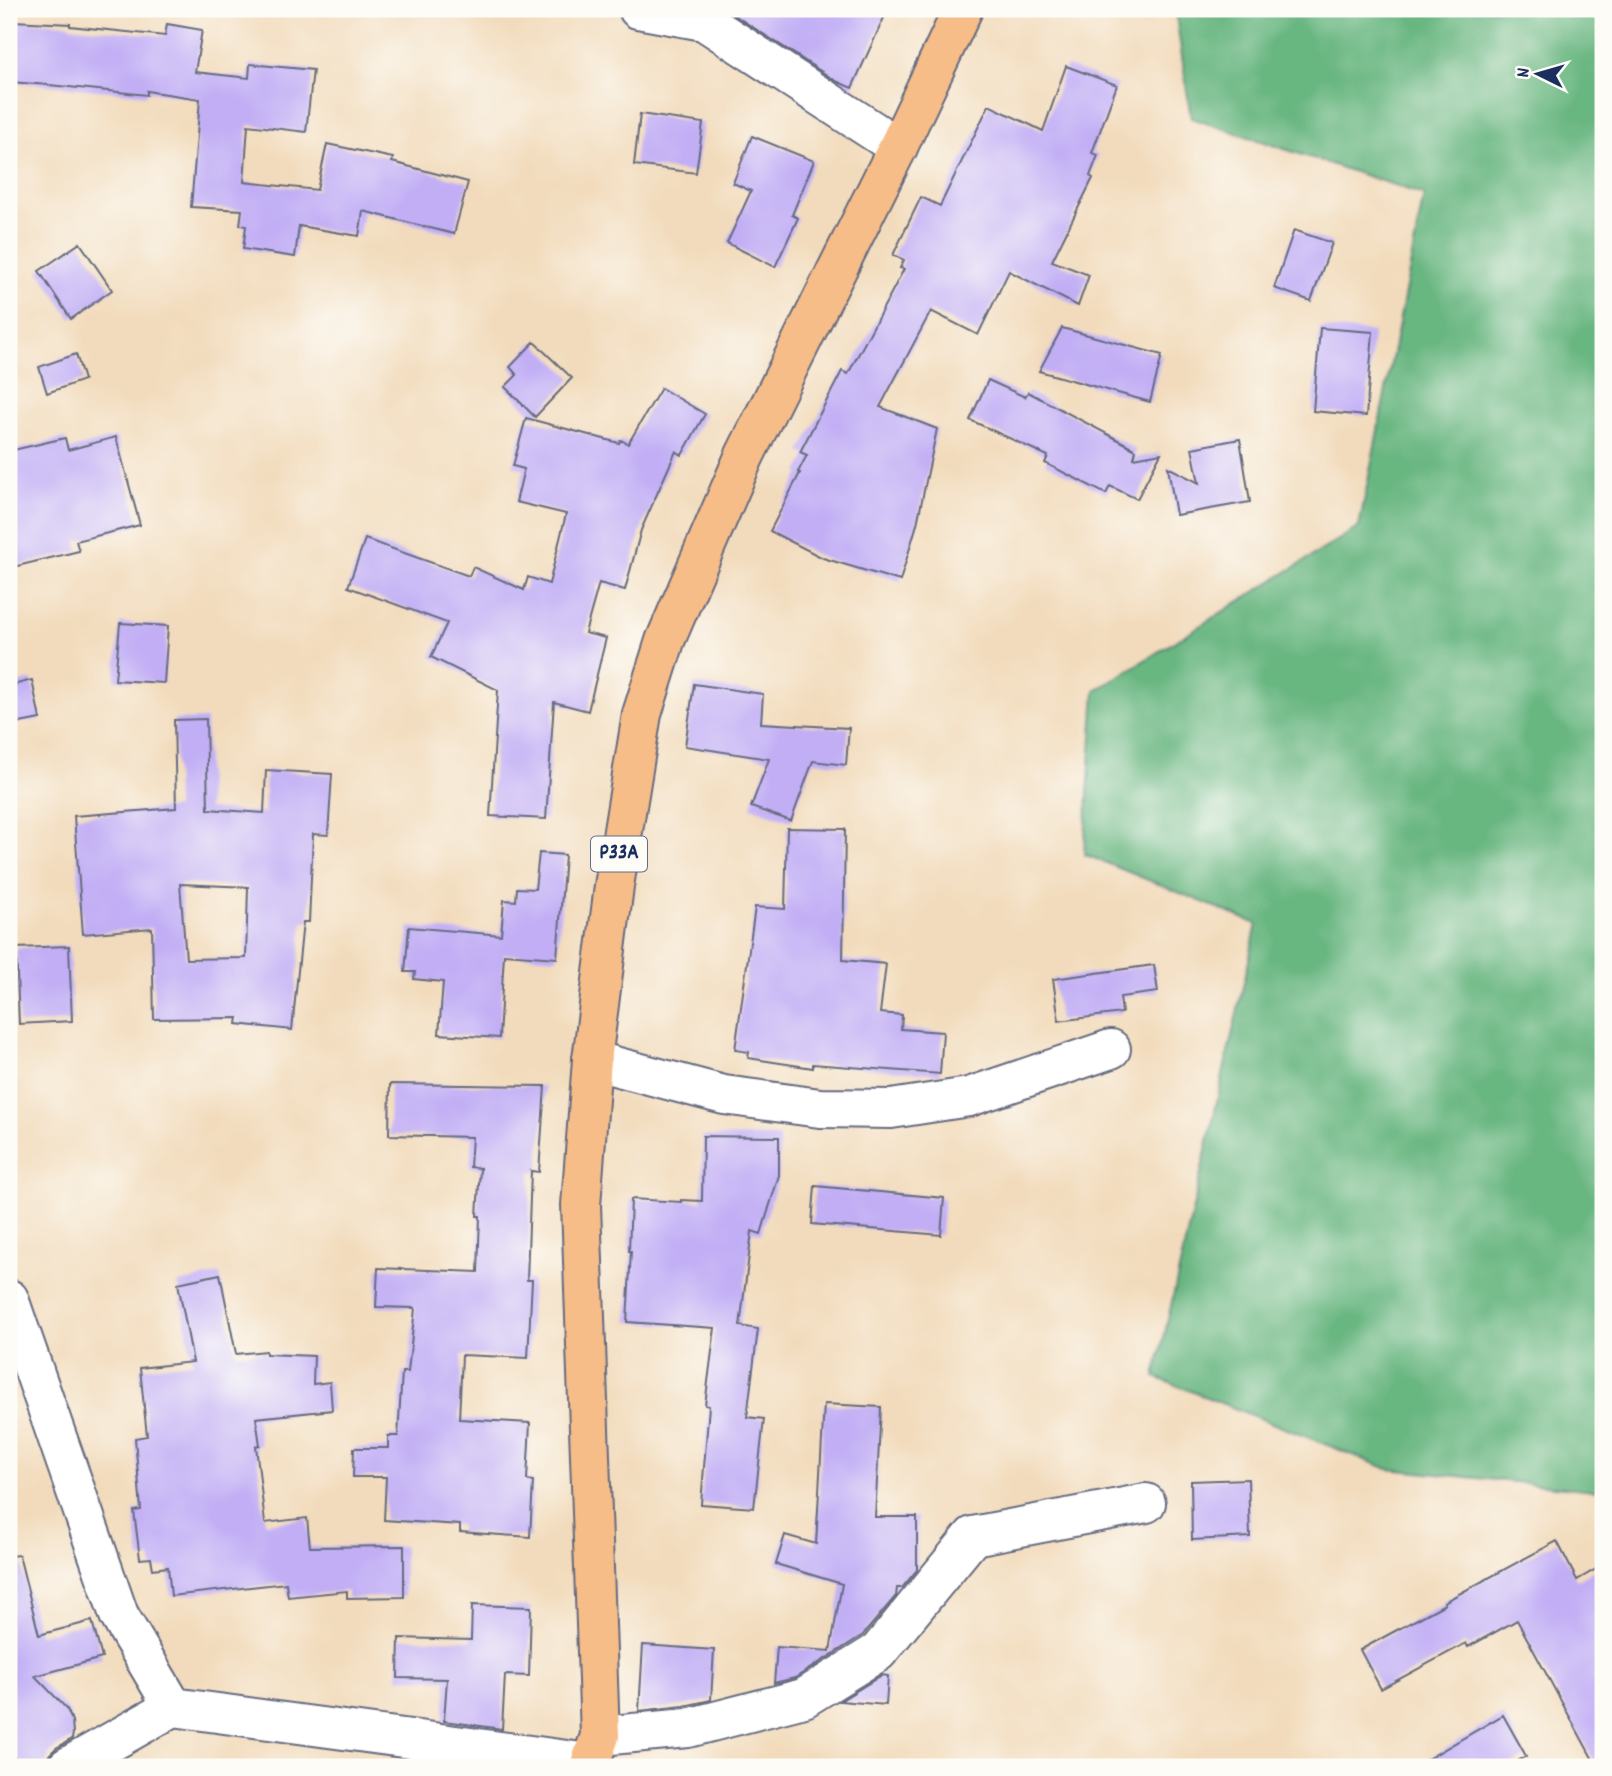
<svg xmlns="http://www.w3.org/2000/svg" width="1612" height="1776" font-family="Dekko,sans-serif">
<rect width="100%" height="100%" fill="#fdfcf7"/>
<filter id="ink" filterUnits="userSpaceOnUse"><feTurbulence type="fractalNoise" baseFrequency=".0143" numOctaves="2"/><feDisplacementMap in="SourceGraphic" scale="14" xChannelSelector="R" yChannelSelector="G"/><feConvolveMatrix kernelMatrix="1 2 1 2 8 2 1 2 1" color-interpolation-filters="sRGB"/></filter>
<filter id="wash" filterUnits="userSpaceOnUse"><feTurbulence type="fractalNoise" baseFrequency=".00686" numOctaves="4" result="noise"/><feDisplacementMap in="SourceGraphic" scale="28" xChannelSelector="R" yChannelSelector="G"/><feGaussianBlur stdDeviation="1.57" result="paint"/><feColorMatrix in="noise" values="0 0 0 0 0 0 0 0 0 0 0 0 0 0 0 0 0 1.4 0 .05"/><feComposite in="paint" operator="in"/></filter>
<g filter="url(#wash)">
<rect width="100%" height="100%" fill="#f2dbbc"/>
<path fill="#67b680" stroke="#41726f" stroke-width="2" d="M1175,9H1603V1491L1388,1469L1155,1377L1257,924L1084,854L1095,691L1359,527L1424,195L1191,118Z"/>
<g id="blocks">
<path fill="#c1aef5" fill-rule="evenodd" d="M736,9H888L852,88L836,81L734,15Z
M13,21L70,24V26L165,36L167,24L202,30L195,72L249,78L250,64L313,70L306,132L248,125L244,182L317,190L327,144L393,158L392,162L468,182L454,234L363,211L359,236L299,226L295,257L243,249L246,226L240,225L242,210L191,207L200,99L147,91V95L49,85L10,82Z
M1066,66L1117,85L1092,153L1098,155L1090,176L1093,178L1052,261L1089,275L1078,306L1009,271L978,335L931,311L880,407L937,429L917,524L900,581L823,558L770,531L800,473L798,472L807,455L800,452L842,371L848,374L904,269L900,268L904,260L893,255L921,197L940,206L989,105L1043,131Z
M640,114L703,123L696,173L634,165Z
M752,136L814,161L792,215L798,218L775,267L727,243L751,191L733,183Z
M1294,230L1332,243L1311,301L1274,288Z
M80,243L112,290L71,319L39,271Z
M1062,328L1162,355L1150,402L1039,371Z
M1320,328L1373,332L1366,416L1313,411Z
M534,342L572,378L535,417L505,387L517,375L510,367Z
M76,354L84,380L47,393L39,367Z
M988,380L1025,397L1028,392L1130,446V447L1136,450L1134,458L1161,453L1137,499L1110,486L1106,494L1045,463L1048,456L970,420Z
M661,388L705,414L682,455L676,451L641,530L625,590L599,583L585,633L606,638L588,711L554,702L546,819L490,816L498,690L431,657L447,623L348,587L365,539L469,576L473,567L524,590L528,577L549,584L566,514L516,502L524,469L513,466L526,418L619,443L621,440L628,444Z
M116,437L140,525L76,541L79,551L9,568V451L65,438L68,450Z
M1240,439L1250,502L1176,515L1168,467L1199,483L1192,448Z
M120,623L168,626L164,683L115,680Z
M32,680L40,719L15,724L9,695V686Z
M694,684L763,694L761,723L849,728L846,765L813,761L791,821L751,807L769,759L685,746Z
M206,719L208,809L264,813L266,770L332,774L328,835L313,834L309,922H303L292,1030L237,1024L238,1018L154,1019L152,928L83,934L74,816L176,808L174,720ZM180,884L248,887L246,958L186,959Z
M787,828L845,829L843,960L886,964L880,1013L902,1015L901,1029L943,1032L940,1074L813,1064V1068L748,1058L749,1052L735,1050L755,907L785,909Z
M539,853L565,855L557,958L504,954L499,1038L439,1034L443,982L414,979L415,972H405L409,927L501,935L504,900L516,901L517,888L535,889Z
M69,946L72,1021L19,1024L16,948Z
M1154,965L1158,992L1120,997L1122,1013L1059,1021L1053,979Z
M390,1084L545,1086L539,1172L531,1171L527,1280H532L528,1358L462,1355L459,1419L530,1423L527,1480L533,1481L530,1537L460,1532V1525L384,1520L386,1477H353L354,1448H388V1436H398L402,1372H408L415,1308L376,1307L378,1268L478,1272L480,1216H477L480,1168L470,1167L472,1137L389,1135Z
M703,1136L779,1137V1175L761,1234L752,1231L740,1326L758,1329L747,1417L764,1419L754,1508L701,1504L709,1406L705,1405L715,1328L627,1322L631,1251H629L631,1199L681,1202V1200L702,1201Z
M815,1186L944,1198L941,1235L812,1224Z
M220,1274L236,1354L266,1351V1354L314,1356L313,1384L330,1382L332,1410L256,1418L260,1445L256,1446L265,1523L307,1518L310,1547L404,1546V1597L347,1598V1591L288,1597L286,1583L171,1596L168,1567L153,1569L151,1558L140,1559L134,1511L141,1510L135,1438L147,1436L140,1368L193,1362L178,1283Z
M824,1404L881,1407L875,1517H917V1570L902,1588H897L896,1596L863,1635L795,1678L774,1683L777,1647L830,1651L842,1584L776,1564L785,1535L816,1544Z
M1248,1479L1250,1537L1192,1540L1191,1481Z
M1557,1541L1577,1580L1603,1565V1767H1597L1517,1620L1468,1647L1466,1643L1381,1689L1360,1650L1445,1604L1444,1602Z
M19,1555L39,1635L92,1621L102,1658L35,1676L67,1709L72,1721L73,1733L72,1739L56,1748L49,1755L46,1764L41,1766L30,1765L19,1761L9,1753V1556Z
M472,1605L531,1607L529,1676L505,1675L502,1729L444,1721L447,1679L398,1678L399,1638L471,1640Z
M643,1645L714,1650L711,1700L684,1706L639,1711Z
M882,1675L888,1676L886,1705L840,1701Z
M1503,1715L1526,1756L1508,1767H1414Z"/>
</g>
</g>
<g filter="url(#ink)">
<use href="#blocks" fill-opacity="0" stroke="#666b7f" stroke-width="2"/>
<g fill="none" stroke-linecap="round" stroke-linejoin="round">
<g stroke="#666b7f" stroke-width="42">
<path id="minor" d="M638,9L704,21L898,147
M592,1060L724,1095L820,1108L891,1109L969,1097L1111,1049
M9,1299L119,1615L173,1707
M600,1736L688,1728L804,1698L878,1652L973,1536L1146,1503
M67,1767L173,1707L589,1763"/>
</g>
<g stroke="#666b7f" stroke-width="42">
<path id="major" d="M589,1767L600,1736L581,1205L592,1060L614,886L642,714L665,641L744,457L898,147L963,9"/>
</g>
<use href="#minor" stroke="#fff" stroke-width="38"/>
<use href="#major" stroke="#f7bd88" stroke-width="38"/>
</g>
</g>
<g text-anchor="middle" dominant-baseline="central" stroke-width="6" stroke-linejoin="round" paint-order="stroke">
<rect fill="#fdfcf7" stroke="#5f6c8c" stroke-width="2" x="591" y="836.5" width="56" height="35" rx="5"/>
<g font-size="21" font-weight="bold" fill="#1b2f5e">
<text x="619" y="854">P33A</text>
</g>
</g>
<rect width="1612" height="1776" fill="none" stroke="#fdfcf7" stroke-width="35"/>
<g transform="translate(1538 74) rotate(275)" stroke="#fdfcf7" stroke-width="5" paint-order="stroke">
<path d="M0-5L12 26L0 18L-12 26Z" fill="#1b2f5e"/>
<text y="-10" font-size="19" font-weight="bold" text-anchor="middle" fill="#1b2f5e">N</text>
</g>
</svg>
